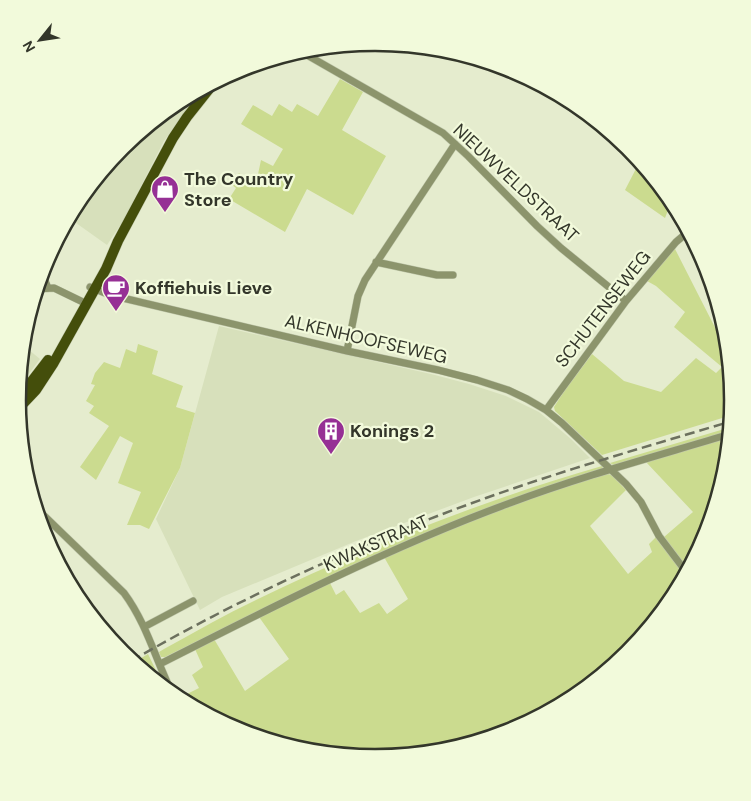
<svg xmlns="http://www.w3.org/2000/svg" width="751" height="801" font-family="'DM Sans',sans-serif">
<rect width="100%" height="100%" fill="#e5ecce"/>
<path fill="#d7e0bb" d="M200,91L164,141L123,221L107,245L69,218L78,201L123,147L177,103Z
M219,326L431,374L469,384L506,396L539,412L571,439L590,458L474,497L356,541L222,597L200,610L156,519L180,468Z
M23,345L40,359L19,387Z"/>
<path fill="#cbdb8f" d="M340,79L363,92L342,130L386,156L353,215L307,189L285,232L229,199L236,188L231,184L239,173L256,184L261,160L273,166L283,149L241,124L253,105L272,116L279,104L292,112L297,104L318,116Z
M640,161L672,200L665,218L625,190Z
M674,247L729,355L733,401L732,415L602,455L555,411L554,407L565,390L592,354L624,381L661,392L696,358L716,373L722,367L674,327L685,312L656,286L647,281Z
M138,344L158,351L152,374L183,386L176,407L195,413L180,468L149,529L140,525H127L141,492L118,483L133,443L120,436L96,480L80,467L109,426L89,413L94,406L86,401L95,385L91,384L95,373L104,362L120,368L126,349L136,353Z
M731,427L730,432L615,466L610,463Z
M730,437L727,471L706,538L689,570L664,537L693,512L646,462Z
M602,466L603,469L549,486L280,600L165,657H161L159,652L164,649C195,632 226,614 258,599C368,546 484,500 602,466Z
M608,474L612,475L626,490L590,526L628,574L652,552L649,544L656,537L686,576L673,600L628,654L574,698L512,731L445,752L375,758L305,752L238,731L179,698L199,688L192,675L203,667L195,649L214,639L245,691L289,659L259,617L330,583L336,595L344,590L360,613L379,603L387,614L408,599L384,557C458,526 531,496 608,474Z
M148,654L165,689L133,663Z"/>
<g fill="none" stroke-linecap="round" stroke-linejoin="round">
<g stroke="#c1c8ad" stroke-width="8">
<path id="street" d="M300,51L443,133L468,156L537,226L561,248L626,301
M376,262L437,275H453
M42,274L48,288
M90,287L110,295L347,351L438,370L477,380L508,390L527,399L546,410L562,423L626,484L641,502L659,536L687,573
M37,289L54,288L87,304
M347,351L358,296L365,280L455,144
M546,410L626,301L676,242L689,231
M35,507L124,593C147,624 156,661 173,695
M144,627L193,601
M160,664C274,606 390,547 510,503C582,476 657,456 730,434"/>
</g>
<g stroke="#c1c8ad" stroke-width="11">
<path id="primary" d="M18,399L48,360
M18,409L36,390L53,364L106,269L118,241L173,138L187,117L214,83"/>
</g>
<use href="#street" stroke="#8c946c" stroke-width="7"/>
<use href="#primary" stroke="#444e0b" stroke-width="10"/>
<path stroke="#6c705e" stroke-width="2.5" stroke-dasharray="10 5" stroke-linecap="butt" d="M131,661C244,596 363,542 486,498C567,469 649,446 732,421"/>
</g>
<defs>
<g id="shop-pin" transform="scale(1.4375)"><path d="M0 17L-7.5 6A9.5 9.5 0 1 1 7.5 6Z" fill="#963095" stroke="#f2fadb"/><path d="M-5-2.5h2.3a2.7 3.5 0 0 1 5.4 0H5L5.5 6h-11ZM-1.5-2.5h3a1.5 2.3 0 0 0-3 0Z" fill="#fff"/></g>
<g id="cafe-pin" transform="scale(1.4375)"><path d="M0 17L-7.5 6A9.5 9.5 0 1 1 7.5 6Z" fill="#963095" stroke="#f2fadb"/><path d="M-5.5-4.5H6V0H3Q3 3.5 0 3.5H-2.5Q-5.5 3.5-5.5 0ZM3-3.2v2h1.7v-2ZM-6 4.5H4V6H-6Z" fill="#fff"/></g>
<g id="building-pin" transform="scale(1.4375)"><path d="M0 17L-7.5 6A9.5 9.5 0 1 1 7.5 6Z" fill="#963095" stroke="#f2fadb"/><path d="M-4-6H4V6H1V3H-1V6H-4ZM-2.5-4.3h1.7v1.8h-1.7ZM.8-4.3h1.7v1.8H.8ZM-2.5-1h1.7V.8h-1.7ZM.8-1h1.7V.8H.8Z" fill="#fff"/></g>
</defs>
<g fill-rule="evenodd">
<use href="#shop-pin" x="165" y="189"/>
<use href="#cafe-pin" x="116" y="288"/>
<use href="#building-pin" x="331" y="431"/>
</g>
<g text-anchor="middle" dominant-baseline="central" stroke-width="4.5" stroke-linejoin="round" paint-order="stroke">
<g font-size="18" font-weight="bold" fill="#33362a" stroke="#f2fadb" text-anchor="start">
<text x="184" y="179">The Country<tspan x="184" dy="21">Store</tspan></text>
<text x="135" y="288">Koffiehuis Lieve</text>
<text x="350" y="431">Konings 2</text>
</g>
<g font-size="18" fill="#33362a" stroke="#f2fadb">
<text transform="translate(516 183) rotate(43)">NIEUWVELDSTRAAT</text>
<text transform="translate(603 309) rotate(-52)">SCHUTENSEWEG</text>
<text transform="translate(366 339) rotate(13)">ALKENHOOFSEWEG</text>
<text transform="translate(376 543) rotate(-24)">KWAKSTRAAT</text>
</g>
</g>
<path d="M0 0H751V801H0ZM26 400a349 349 0 1 1 698 0a349 349 0 1 1-698 0Z" fill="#f2fadb" fill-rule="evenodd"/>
<path fill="none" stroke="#33362a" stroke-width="2.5" d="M26 400a349 349 0 1 1 698 0a349 349 0 1 1-698 0Z"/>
<g transform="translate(40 40) rotate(240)" stroke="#f2fadb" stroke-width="4" paint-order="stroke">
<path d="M0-4L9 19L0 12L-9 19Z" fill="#33362a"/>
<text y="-8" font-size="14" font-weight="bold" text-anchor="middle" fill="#33362a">N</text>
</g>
</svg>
